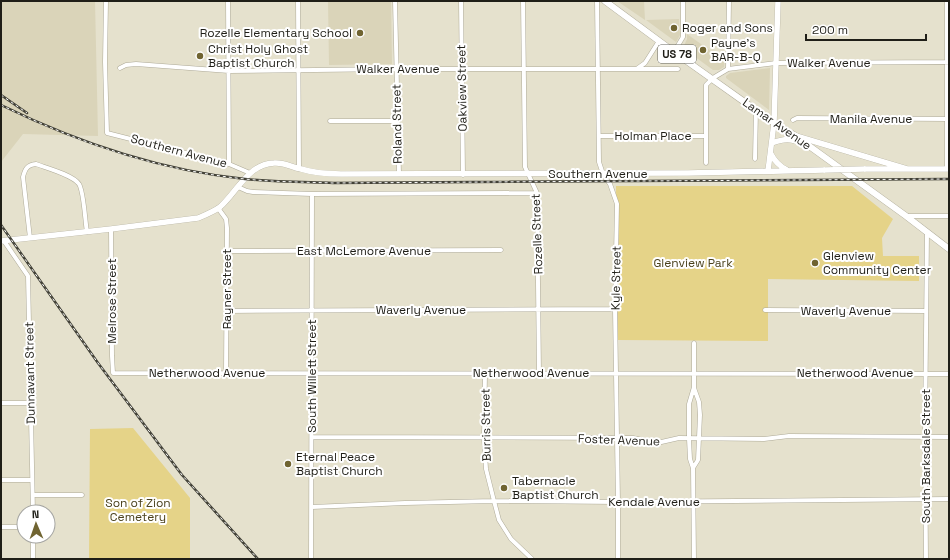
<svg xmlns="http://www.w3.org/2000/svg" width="950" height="560" font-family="'Space Grotesk',sans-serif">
<rect width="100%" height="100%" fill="#e5e1cd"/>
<path fill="#dad4b9" d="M1,1H95L98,136L23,134L1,162Z
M328,1H391L392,64L329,65Z
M617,1H644L645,20Z
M679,19L680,35L676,42L646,20Z
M687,34L715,54H725L724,67L719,70H713L683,48L687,39Z
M770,68L769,110L726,78V76L730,73Z"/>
<path fill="#e5d388" d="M616,186H852L893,219L882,238L883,256H919V281L768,279V341L618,340Z
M133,428L190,498V559H89L90,429Z"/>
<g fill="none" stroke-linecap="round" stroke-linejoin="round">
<g stroke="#aeaa98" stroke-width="5">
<path id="street" d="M106,1L105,62L107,133L229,164L250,173
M228,1L229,164
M298,1L299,169
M395,1L399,174
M461,1L463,175
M523,1L525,167L537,193L539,373
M597,1L599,162L603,174L610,184L617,204L615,309L618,502V559
M947,1V169
M674,52L683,37V1
M120,68L126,65L136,64L229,71L396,69H678
M638,68L645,63L659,41
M728,69L729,1
M793,120L797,118L948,119
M330,121H398
M600,136H706
M755,159L756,110
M706,163V85L713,78L728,69L776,63L949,62
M238,187L247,191L253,192L312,194L537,193
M218,208L226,219L227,228L226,373
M906,216H949
M111,229L112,356L113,373L949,374
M30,238L23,177C25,169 27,165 36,164C47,168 73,175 79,184C84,192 85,221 87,232
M4,241L28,276L33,512
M227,251L501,250
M765,310L926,311
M227,311L615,309
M694,343V387L689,404V439L690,459L693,468L694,559
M485,373L484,438L486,469L494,501L499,520L511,539L532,559
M1,403H30
M312,437L633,438L657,443L679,438L764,439L789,436L949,437
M693,468L698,460L700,415L699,402L694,388
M1,480H32
M33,495H82
M312,507L405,503L494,501L618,502L949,499
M1,527H24
M33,536V559
M311,559L312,194
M926,559L925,437L927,232"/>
</g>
<g stroke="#aeaa98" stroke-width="6">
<path id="secondary" d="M796,136L907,169
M772,143C787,138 789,139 804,143
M771,154C775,162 779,166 787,170
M864,169H949
M768,171L774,123L778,1
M1,241L111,229L198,218C205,215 213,212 220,207C237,192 248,164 274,163C284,162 291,167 301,169C314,173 327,174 341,174L688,173L825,170"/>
</g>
<g stroke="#aeaa98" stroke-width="7">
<path id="primary" d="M605,1L674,52L774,123L794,135L906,216L949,249"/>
</g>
<use href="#street" stroke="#fff" stroke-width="4"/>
<use href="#secondary" stroke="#fff" stroke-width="5.5"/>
<use href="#primary" stroke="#fff" stroke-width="6"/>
<g stroke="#424137" stroke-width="2.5">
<path id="rail" d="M1,95L27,113
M1,105C79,143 158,170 245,179C274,182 304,182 333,183L949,179
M1,225L98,363L182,475L258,559"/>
</g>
<use href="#rail" stroke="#fff" stroke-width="1" stroke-dasharray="3" stroke-linecap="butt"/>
<g stroke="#aeaa98" stroke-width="6" stroke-linecap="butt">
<path id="secondary-bridge" d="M825,170L864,169"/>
</g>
<use href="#secondary-bridge" stroke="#fff" stroke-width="5.5"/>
</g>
<g fill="#706431" stroke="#fff" stroke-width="1.5">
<circle cx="674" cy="28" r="4"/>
<circle cx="360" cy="33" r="4"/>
<circle cx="703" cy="50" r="4"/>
<circle cx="200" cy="56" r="4"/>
<circle cx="815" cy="263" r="4"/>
<circle cx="288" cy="464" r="4"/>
<circle cx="504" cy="488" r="4"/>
</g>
<g text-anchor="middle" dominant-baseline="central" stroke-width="4" stroke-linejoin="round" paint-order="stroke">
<rect fill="#fff" stroke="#62625d" stroke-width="1" x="658" y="45" width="38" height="18" rx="3"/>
<g font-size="11" font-weight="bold" fill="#1f1e17">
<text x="677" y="54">US 78</text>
</g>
<g font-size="12" fill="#1f1e17" stroke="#fff" text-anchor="start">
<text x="682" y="28">Roger and Sons</text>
<text x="352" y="33" text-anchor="end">Rozelle Elementary School</text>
<text x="711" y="43">Payne's<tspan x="711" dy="14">BAR-B-Q</tspan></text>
<text x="208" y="49">Christ Holy Ghost<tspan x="208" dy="14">Baptist Church</tspan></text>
<text x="823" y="256">Glenview<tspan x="823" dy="14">Community Center</tspan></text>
<text x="296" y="457">Eternal Peace<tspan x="296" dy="14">Baptist Church</tspan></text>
<text x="512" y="481">Tabernacle<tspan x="512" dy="14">Baptist Church</tspan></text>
</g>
<g font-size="12" fill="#1f1e17" stroke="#fff">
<text x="829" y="63">Walker Avenue</text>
<text x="398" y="69">Walker Avenue</text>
<text transform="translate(462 88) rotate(-91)">Oakview Street</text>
<text x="871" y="119">Manila Avenue</text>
<text transform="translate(397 124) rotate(-91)">Roland Street</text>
<text transform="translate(777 124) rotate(35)">Lamar Avenue</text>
<text x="653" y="136">Holman Place</text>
<text transform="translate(179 151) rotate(15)">Southern Avenue</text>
<text x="598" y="174">Southern Avenue</text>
<text transform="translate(537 234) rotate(-92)">Rozelle Street</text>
<text x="364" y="251">East McLemore Avenue</text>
<text transform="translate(616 278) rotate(-89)">Kyle Street</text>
<text transform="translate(227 289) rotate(-90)">Rayner Street</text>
<text transform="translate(112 301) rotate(-90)">Melrose Street</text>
<text x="421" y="310">Waverly Avenue</text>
<text x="846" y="311">Waverly Avenue</text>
<text transform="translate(30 373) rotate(-91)">Dunnavant Street</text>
<text x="207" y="373">Netherwood Avenue</text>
<text x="531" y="373">Netherwood Avenue</text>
<text x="855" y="373">Netherwood Avenue</text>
<text transform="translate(312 376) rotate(-90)">South Willett Street</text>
<text transform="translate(486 425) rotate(-91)">Burris Street</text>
<text transform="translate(619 440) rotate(2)">Foster Avenue</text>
<text transform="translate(926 456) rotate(-90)">South Barksdale Street</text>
<text x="654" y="502">Kendale Avenue</text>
</g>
<g font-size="12" fill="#4b421d" stroke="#fff">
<text x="693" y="263">Glenview Park</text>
<text x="138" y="503">Son of Zion<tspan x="138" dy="14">Cemetery</tspan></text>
</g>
</g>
<rect width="950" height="560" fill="none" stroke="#1f1e17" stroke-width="4"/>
<g transform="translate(36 524) rotate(358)"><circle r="19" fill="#ffffff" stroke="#a5a5a2"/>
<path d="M0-3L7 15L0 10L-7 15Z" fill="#706431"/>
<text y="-6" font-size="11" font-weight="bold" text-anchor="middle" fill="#1f1e17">N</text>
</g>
<path d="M806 34v6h120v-6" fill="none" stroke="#1f1e17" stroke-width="2"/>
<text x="812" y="34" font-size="12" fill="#1f1e17" stroke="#ffffff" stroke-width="3" paint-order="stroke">200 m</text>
</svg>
